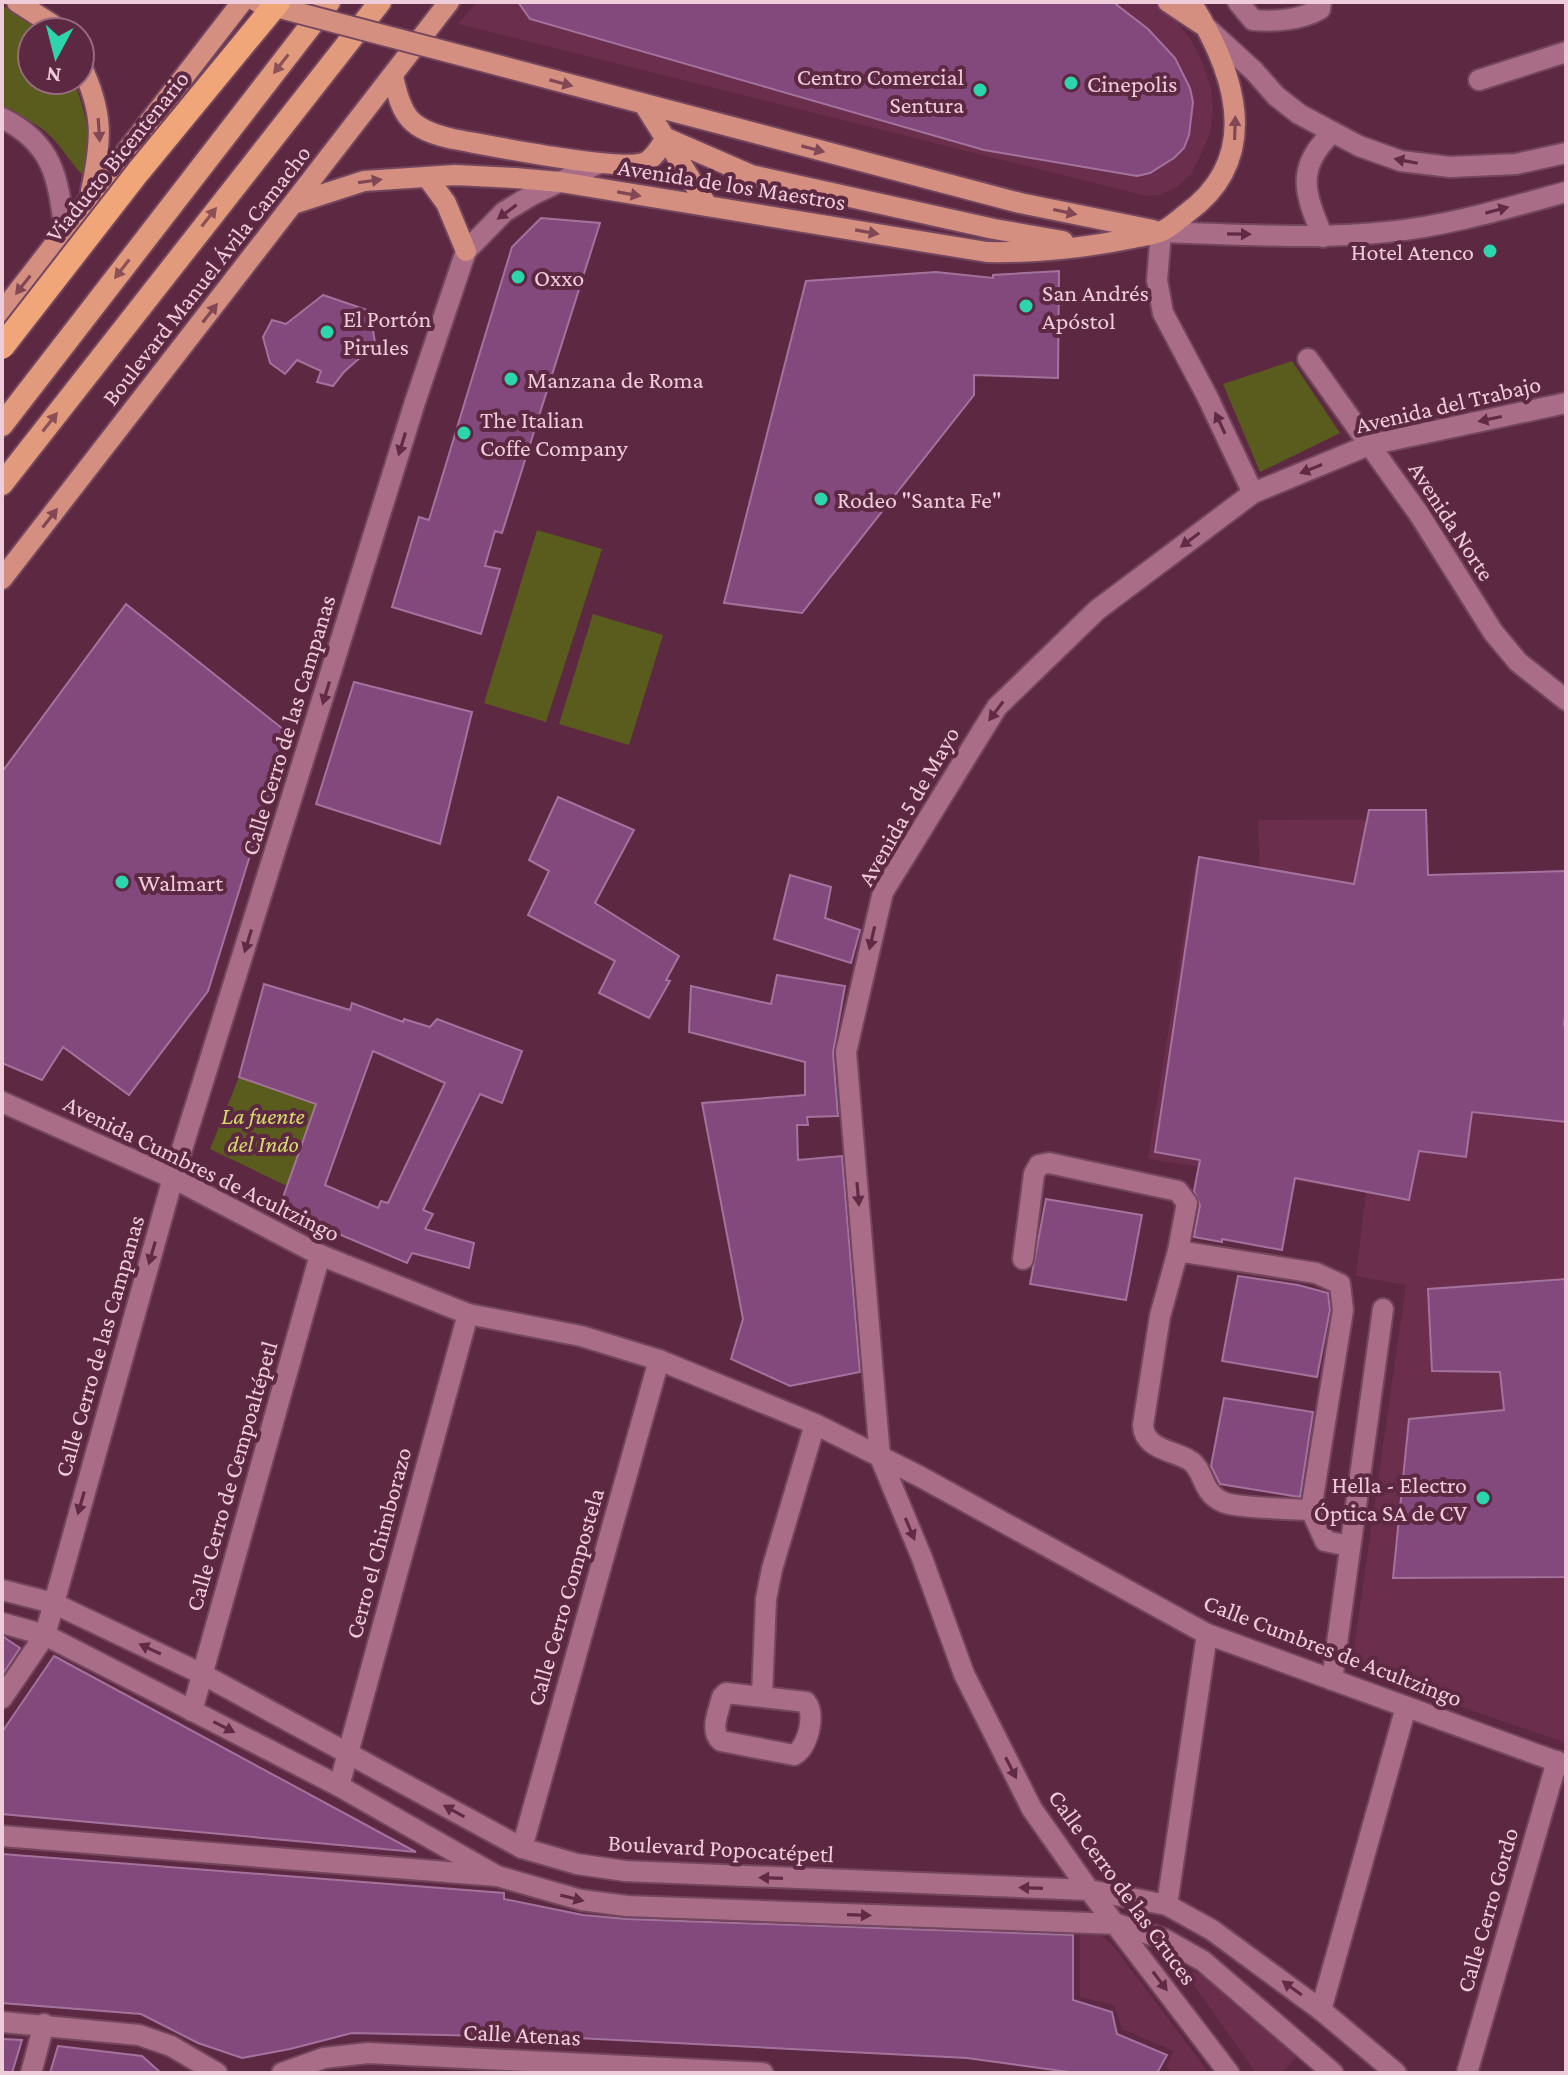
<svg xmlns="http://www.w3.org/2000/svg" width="1568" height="2075" font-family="'Crimson Pro',serif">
<rect width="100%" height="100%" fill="#5d2842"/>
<path fill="#6b2e4c" d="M477,2H1153L1176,21L1191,40L1203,64L1211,88L1213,110L1210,133L1192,173L1178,186L1161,195L1146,196L458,24Z
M1422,819L1424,881L1566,869V1743L1351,1669L1406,1285L1356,1276L1366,1192L1148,1159L1195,864L1260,876L1258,820Z
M1080,1935H1101L1114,1947L1209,2073H1173L1166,2066L1174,2051L1122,2029L1114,2005L1080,1997Z
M1194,1971L1213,1981L1299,2054L1282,2073H1256L1193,1984L1189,1974Z"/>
<path fill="#5a5c1e" d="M2,6L21,15L44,32H32V80H74C87,119 92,139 88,180C71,166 63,146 46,132C33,121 16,114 2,105Z
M1292,361L1340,433L1260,472L1223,384Z
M537,530L602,549L546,722L484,703Z
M593,614L663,635L629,745L559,724Z
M239,1077L317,1102L287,1186L210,1149Z"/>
<path fill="#83497d" stroke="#a4739d" stroke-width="2" fill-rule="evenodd" d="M518,2H1113L1148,29L1175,58L1190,88L1193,102L1189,135L1184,148L1174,158L1150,173L1137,176L984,150L530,19Z
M541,218L600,223L502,533L495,531L485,566L500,569L481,634L392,607L419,517L429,520L512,247Z
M1059,271L1058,378L974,375V395L802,613L724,603L806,281L936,272L993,278V275Z
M323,295L370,311L376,349L363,355L344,372L333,386L317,382L321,371L297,360L285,374L270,363L263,337L272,320L286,324Z
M126,604L288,733L208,991L129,1095L63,1047L42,1080L2,1063V772Z
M354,682L472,712L440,844L316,804Z
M558,797L634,830L595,903L679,956L666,980L670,981L649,1018L599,993L615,961L528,915L549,871L529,860Z
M1369,810H1426L1428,875L1566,871V1007L1564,1025L1566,1026V1122L1472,1112L1466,1157L1419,1151L1409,1200L1295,1178L1282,1250L1222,1239V1242L1194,1237L1200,1205L1194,1191L1200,1160L1155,1152L1199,857L1354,884Z
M790,875L831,887L825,918L860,930L851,963L774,939Z
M777,975L845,986L833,1053L838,1116L807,1117L808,1125H797L798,1160L842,1156L860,1372L790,1386L731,1359L743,1319L702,1103L805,1095V1062L689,1032L691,986L771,1004Z
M264,984L350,1010L352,1003L403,1022L404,1019L430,1027L437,1019L522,1051L502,1103L480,1094L423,1210L433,1214L425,1229L474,1243L469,1268L412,1253L407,1263L315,1224L317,1221L281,1203L316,1104L239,1077ZM373,1051L445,1083L388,1203L381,1201L378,1208L325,1185Z
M1046,1199L1142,1215L1126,1300L1030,1284Z
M1238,1276L1298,1285L1328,1293L1330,1310L1317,1377L1222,1361Z
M1566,1279V1577L1393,1578L1409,1419L1504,1410L1500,1372L1432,1371L1428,1289Z
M1224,1398L1313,1412L1300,1497L1220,1484L1211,1466Z
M2,1636L20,1648L2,1675Z
M54,1656L416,1852L2,1814V1732Z
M2,1854L504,1893V1899L583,1915L627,1919L1073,1935V2000L1112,2012L1117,2034L1167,2055L1157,2073H1076L967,2058L577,2038L352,2033L290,2049L242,2058L198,2043L141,2014L2,2003Z
M2,2039L22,2040L12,2073H2Z
M58,2046L142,2056L161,2073H50Z"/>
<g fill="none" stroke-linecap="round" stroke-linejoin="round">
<g stroke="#74465e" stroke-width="24">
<path id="minor" d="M1238,2L1253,20C1274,22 1301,20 1320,9L1321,2
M1479,80L1566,52
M1161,232L1157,280L1163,313L1207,396L1253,493
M1308,359L1419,514L1493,632L1518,662L1566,700
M1178,1251L1316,1273L1340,1284L1343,1310L1311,1510
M1023,1259L1034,1174L1039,1165L1049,1163L1178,1191L1187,1203L1178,1251L1160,1316L1143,1425C1144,1449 1172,1450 1189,1460C1205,1469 1200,1492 1223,1502C1237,1508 1292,1509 1311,1510L1325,1541L1349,1546
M1332,1680L1383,1309
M726,1693L806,1702C816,1715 808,1747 794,1755L721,1741C709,1730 719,1711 722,1697Z
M762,1696L766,1599L772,1569L815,1424
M2,1698L45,1635L173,1178
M192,1711L320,1255
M339,1786L468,1314
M2,1836L497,1876
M522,1848L659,1360
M1167,1905L1207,1634
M1321,2010L1406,1707
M2,2022L139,2035L171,2046L217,2073
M31,2073L44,2024
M282,2073L324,2058L368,2053L763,2073
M1467,2073L1557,1761"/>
</g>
<g stroke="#74465e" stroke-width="24">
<path id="tertiary" d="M2,118C55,144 58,180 65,233
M2,1102L173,1178L320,1255L468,1314L581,1336L659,1360L815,1424L919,1476L1207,1634L1566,1765
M173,1178L415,402L466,251L504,212L532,195L600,163
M2,1590L53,1603L202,1674L522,1848L577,1864L625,1871L1089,1890L1167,1905L1212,1930L1321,2010L1396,2073
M2,1623L45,1635L339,1786L497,1876L581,1900L627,1906L1117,1924L1164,1939L1203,1961L1333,2073
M1229,2073L1089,1890L1032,1809L964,1674L922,1558L880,1457L846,1052L883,892L997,707L1097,610L1253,493L1369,445L1566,403"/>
</g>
<g stroke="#74465e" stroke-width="24">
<path id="secondary" d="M1208,29L1254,71L1276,96L1299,114L1359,146L1401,161L1450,167L1516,164L1566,153
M1161,232C1236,234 1312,240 1387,232C1448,226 1507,208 1566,192
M1323,237C1305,194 1294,168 1333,132"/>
</g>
<g stroke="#74465e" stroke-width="24">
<path id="primary" d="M17,2L53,25L58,32
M1168,2L1201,24
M486,62L1020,203L1153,230
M80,63C104,113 102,139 91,191
M393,76C402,118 410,129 453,139C487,145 622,173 646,162C655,157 660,147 666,138
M645,106L707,205
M666,138L751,175L994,229L1063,241
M427,177L446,203L466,251
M296,203L364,181L455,175L515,178L560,182L987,252C1036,253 1085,248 1133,238C1142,236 1154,235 1162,231C1171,227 1179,219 1187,213C1265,156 1234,70 1191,2
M2,312L242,2
M2,579L449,2"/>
</g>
<g stroke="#74465e" stroke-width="26">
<path id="trunk" d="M2,425L329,2
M2,484L380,2"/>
</g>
<use href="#minor" stroke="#a96d88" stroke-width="20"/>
<use href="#tertiary" stroke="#a96d88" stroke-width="20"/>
<use href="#secondary" stroke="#a96d88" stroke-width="20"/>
<use href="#primary" stroke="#d48f80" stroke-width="20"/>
<use href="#trunk" stroke="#e29a7d" stroke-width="22"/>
<g stroke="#74465e" stroke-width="24" stroke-linecap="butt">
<path id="primary-bridge" d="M257,2L486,62"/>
</g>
<g stroke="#74465e" stroke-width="28" stroke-linecap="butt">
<path id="motorway-bridge" d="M2,347L138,172L278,2"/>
</g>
<use href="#primary-bridge" stroke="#d48f80" stroke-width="20"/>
<use href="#motorway-bridge" stroke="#f1a67a" stroke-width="24"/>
</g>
<defs><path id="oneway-solid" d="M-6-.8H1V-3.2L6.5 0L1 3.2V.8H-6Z" transform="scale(2)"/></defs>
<g fill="#8c5057">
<use href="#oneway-solid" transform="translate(281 64) rotate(128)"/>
<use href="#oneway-solid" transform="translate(209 217) rotate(-52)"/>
<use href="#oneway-solid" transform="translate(122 269) rotate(128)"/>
<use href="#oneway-solid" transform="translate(50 422) rotate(-52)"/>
</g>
<g fill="#814755">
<use href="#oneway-solid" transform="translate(561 83) rotate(15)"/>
<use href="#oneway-solid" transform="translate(1235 128) rotate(-88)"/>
<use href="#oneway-solid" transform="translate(99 130) rotate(86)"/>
<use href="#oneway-solid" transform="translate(813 149) rotate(15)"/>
<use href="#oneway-solid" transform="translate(370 181) rotate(-8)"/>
<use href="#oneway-solid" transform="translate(629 194) rotate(10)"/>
<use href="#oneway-solid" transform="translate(1065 212) rotate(12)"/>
<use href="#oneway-solid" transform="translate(867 232) rotate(10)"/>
<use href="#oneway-solid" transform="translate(23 285) rotate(128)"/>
<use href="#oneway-solid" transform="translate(210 313) rotate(-52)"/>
<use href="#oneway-solid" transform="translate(50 518) rotate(-52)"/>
</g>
<g fill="#612b46">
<use href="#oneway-solid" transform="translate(1406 161) rotate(-169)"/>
<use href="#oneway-solid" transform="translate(1497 210) rotate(-15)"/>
<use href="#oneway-solid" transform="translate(507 212) rotate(143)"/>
<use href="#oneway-solid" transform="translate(1239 234) rotate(1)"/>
<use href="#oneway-solid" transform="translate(1490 419) rotate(168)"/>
<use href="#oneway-solid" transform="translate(1220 423) rotate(-115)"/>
<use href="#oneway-solid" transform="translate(402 444) rotate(107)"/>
<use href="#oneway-solid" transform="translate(1311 469) rotate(158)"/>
<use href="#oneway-solid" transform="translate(1190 540) rotate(143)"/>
<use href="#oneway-solid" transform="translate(326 693) rotate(107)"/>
<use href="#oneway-solid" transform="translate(996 711) rotate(127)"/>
<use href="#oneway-solid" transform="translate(872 938) rotate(103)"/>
<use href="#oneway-solid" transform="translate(248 941) rotate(107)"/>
<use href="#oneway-solid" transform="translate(858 1194) rotate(85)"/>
<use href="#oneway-solid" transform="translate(152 1253) rotate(106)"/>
<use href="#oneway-solid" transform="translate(81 1503) rotate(106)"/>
<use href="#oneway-solid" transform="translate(910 1529) rotate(67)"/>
<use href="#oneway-solid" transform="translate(150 1649) rotate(-155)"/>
<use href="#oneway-solid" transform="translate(224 1727) rotate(27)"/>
<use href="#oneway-solid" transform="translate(1011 1768) rotate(63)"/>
<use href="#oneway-solid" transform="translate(454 1811) rotate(-151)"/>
<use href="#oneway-solid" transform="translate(771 1878) rotate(-178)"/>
<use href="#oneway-solid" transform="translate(1031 1888) rotate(-178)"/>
<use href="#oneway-solid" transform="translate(572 1898) rotate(14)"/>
<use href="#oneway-solid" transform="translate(859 1915) rotate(2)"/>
<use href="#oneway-solid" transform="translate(1160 1981) rotate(53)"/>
<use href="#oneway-solid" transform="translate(1292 1988) rotate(-144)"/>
</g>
<g fill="#2cd5ab" stroke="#5d2842" stroke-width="3">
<circle cx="1071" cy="83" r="8"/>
<circle cx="980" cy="90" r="8"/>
<circle cx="1490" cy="251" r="8"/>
<circle cx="518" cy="277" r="8"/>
<circle cx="1026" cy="306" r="8"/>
<circle cx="327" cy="332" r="8"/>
<circle cx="511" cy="379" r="8"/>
<circle cx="464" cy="433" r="8"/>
<circle cx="821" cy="499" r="8"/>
<circle cx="122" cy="882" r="8"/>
<circle cx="1483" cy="1498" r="8"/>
</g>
<g text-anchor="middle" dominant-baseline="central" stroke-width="8" stroke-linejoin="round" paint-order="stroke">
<g font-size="24" fill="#eeccda" stroke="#5d2842" text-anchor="start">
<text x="964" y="76" text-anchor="end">Centro Comercial<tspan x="964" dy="28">Sentura</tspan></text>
<text x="1087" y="83">Cinepolis</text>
<text x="1474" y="251" text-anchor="end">Hotel Atenco</text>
<text x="534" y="277">Oxxo</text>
<text x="1042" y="292">San Andrés<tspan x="1042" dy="28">Apóstol</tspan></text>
<text x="343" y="318">El Portón<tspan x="343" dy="28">Pirules</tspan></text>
<text x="527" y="379">Manzana de Roma</text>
<text x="480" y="419">The Italian<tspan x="480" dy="28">Coffe Company</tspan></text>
<text x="837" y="499">Rodeo "Santa Fe"</text>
<text x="138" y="882">Walmart</text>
<text x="1467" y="1484" text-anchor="end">Hella - Electro<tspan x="1467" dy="28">Óptica SA de CV</tspan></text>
</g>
<g font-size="24" fill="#eeccda" stroke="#5d2842">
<text transform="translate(117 156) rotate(-51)">Viaducto Bicentenario</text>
<text transform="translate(732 184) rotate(9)">Avenida de los Maestros</text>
<text transform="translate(206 275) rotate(-52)">Boulevard Manuel Ávila Camacho</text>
<text transform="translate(1448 404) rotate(-13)">Avenida del Trabajo</text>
<text transform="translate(1452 521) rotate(57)">Avenida Norte</text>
<text transform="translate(288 725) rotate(-73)">Calle Cerro de las Campanas</text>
<text transform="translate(908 806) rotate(-60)">Avenida 5 de Mayo</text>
<text transform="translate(202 1168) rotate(26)">Avenida Cumbres de Acultzingo</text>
<text transform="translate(99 1346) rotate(-74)">Calle Cerro de las Campanas</text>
<text transform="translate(231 1476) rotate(-74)">Calle Cerro de Cempoaltépetl</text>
<text transform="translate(378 1543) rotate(-75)">Cerro el Chimborazo</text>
<text transform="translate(565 1597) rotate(-74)">Calle Cerro Compostela</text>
<text transform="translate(1333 1650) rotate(21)">Calle Cumbres de Acultzingo</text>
<text transform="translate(721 1848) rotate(3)">Boulevard Popocatépetl</text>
<text transform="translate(1123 1887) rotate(54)">Calle Cerro de las Cruces</text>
<text transform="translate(1487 1910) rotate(-74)">Calle Cerro Gordo</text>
<text transform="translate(522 2034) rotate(3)">Calle Atenas</text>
</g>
<g font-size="24" font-style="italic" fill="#d5db6a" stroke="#5d2842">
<text x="263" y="1115">La fuente<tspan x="263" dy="28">del Indo</tspan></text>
</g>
</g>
<rect width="1568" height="2075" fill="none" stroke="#eeccda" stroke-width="8"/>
<g transform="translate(56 56) rotate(187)"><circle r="38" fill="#5d2842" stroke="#976a7f" stroke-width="2"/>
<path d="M0-6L14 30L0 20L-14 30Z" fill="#2cd5ab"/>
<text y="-12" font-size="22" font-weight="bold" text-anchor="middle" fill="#eeccda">N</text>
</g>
</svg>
